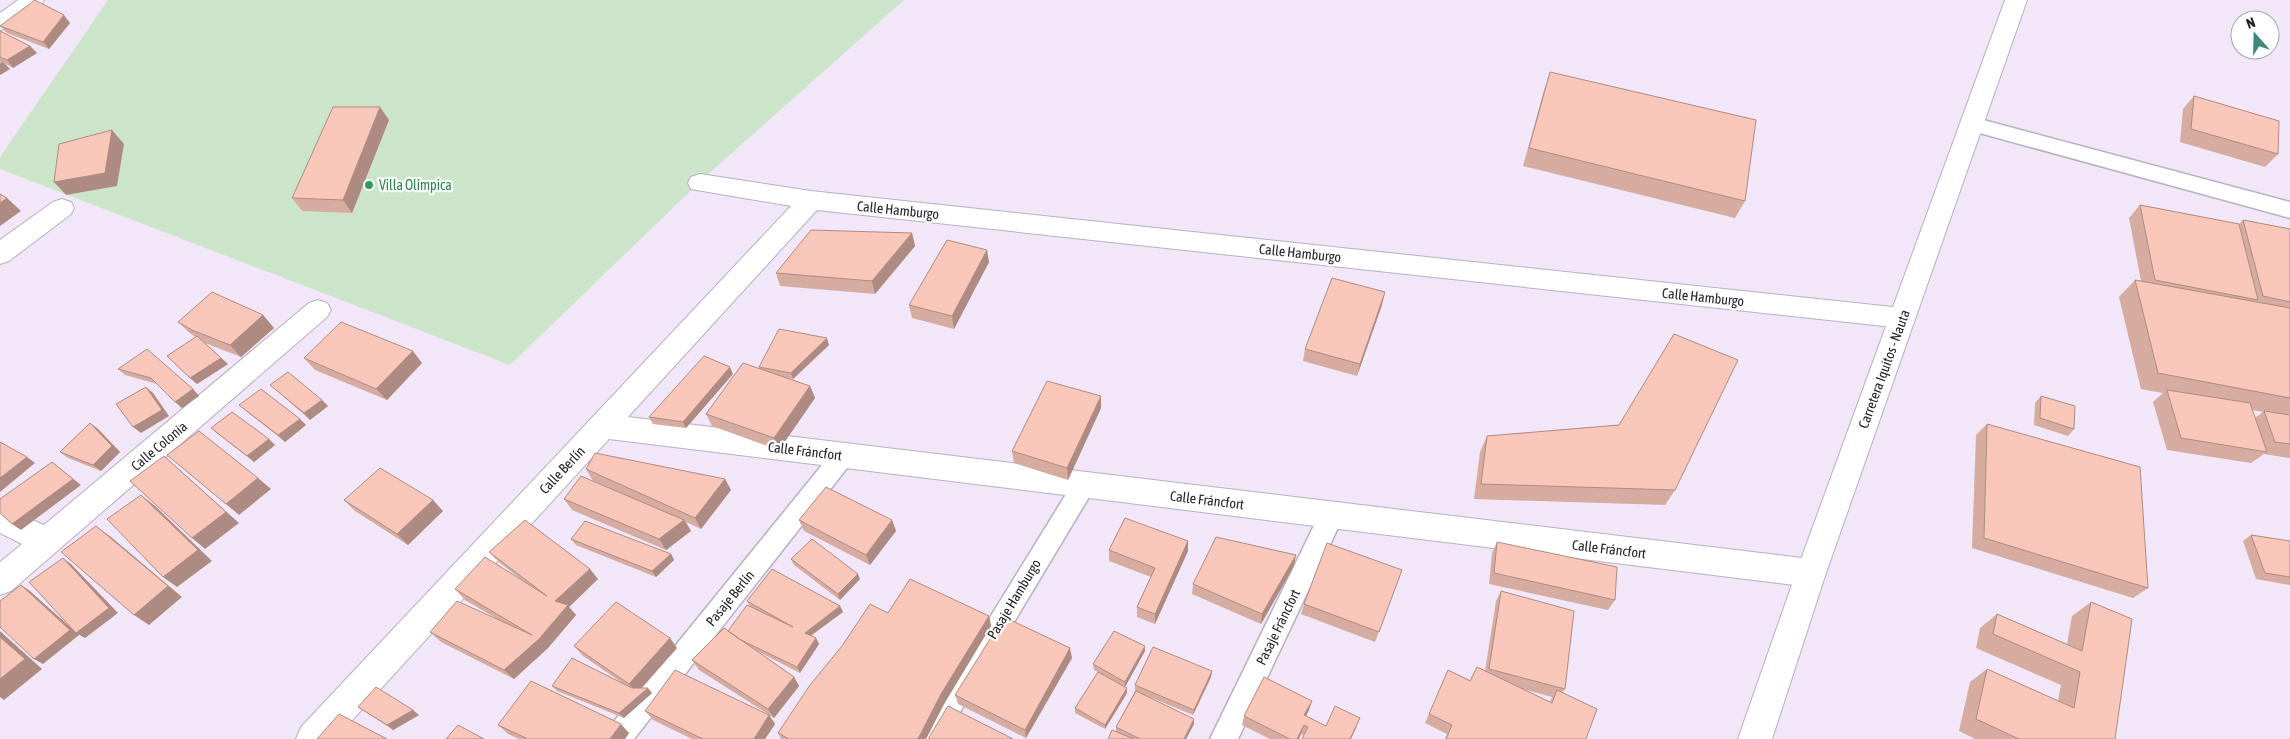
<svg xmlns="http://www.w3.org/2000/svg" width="2290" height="739" font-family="'Asap Condensed',sans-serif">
<rect width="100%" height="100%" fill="#f1e7f8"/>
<path fill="#cce5ca" d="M108,0H904L705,177L510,365L0,169V157Z"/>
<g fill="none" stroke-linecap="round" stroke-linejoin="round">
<g stroke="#b8afbf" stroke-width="3">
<path id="lane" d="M1972,117L2290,202V218L1965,129L1962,124L1965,119Z
M843,446L851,449L855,456L851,463L634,739H603L607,730L835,449Z
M1084,475L1092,478L1096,485L1092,492L944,739H915L1076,478Z
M1332,504L1341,507L1344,515L1238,739H1210L1323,507Z"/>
</g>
<g stroke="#b8afbf" stroke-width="2">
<path id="street" d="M18,0H44L41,5L8,28L0,30V13Z
M700,174L811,191L1902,308L1911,311L1915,318L1911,325L1902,328L817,210L628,417L1811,559L1822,563L1826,573L1822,583L1811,587L609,439L335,739H296L301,727L791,206L691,189L688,183L691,177Z
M62,199L71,202L74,208L71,214L9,261L0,264V240L53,202Z
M318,300L327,303L331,310L327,317L11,591L0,595V562L22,544L0,533V506L44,525L309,303Z"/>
</g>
<g stroke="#b8afbf" stroke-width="2">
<path id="primary" d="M2005,0H2027L1826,573L1772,739H1738L1796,573Z"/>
</g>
<use href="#lane" fill="#fff" fill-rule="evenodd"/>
<use href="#street" fill="#fff" fill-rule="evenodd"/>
<use href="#primary" fill="#fff" fill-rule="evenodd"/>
</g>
<path fill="#d6aba0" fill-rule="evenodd" d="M70,23L49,49L7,33L0,26Z
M0,31L30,46L37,53L13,68L4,63L10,69L0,75Z
M1550,72L1745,201L1735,218L1523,166L1544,90Z
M2194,96L2278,154L2265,167L2180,142L2183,109Z
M389,120L352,213L302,211L292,198Z
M2140,205L2239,224L2243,220L2290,229V458L2264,454L2251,463L2167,450L2153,402L2163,393L2141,389L2119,297L2135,280L2141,281L2129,218ZM2252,410L2263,412L2255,418Z
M912,233L915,246L875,294L780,286L776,273Z
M989,262L954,329L912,318L909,305Z
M1382,305L1357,376L1303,361L1305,349Z
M263,315L274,328L241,357L205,343L228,364L197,384L167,356L196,337L191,334L178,322Z
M829,345L793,379L788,378L810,386L815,398L779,450L712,426L706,414L760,369L759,367Z
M304,358L422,363L387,400L315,370Z
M118,369L193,389L199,396L182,408L157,384L125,375Z
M733,374L686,428L653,424L649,417Z
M270,385L322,400L328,406L310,420L277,391Z
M2041,396L2074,429L2068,436L2034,425L2035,403Z
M239,405L300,419L306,425L285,442L246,411Z
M1101,408L1068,480L1014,463L1012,451Z
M90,423L98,429L120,452L101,471L68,458L60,452Z
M1987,424L2148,588L2133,598L1972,548L1976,435Z
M1619,425L1675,490L1665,505L1474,499L1480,452L1487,436Z
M211,428L275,445L254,462L218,434Z
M586,469L725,479L731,490L701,529L686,522L691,531L666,550L572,510L564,499L628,496L593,481Z
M344,500L443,511L408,545L355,511Z
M799,520H892L896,531L870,565L804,531Z
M2251,535L2290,541V585L2256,579L2243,541Z
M571,539L671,554L674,560L656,577L576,545Z
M1188,541V551L1155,624L1137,617V607L1151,577L1109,561V550Z
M1497,542L1615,600L1608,610L1489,584L1492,553Z
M489,552L598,579L569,607L576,615L548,648L514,679L441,642L430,632L499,620L465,600L455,589L523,581L499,562Z
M791,559L860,579L840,600L794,565Z
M1294,566L1261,624L1192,594L1193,584Z
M1402,570L1375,642L1301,614L1304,604Z
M1501,591L1565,689L1562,693L1586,739H1445L1447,734L1425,723L1448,670L1470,680L1477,667L1485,671L1496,601ZM1523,689L1552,697L1550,702Z
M747,601L840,606L843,612L811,636L816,638L819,644L800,673L757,651L794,677L799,686L774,718L769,715L775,724L765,739H692L653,720L645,711L768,714L699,670L692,660L728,631L757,610L750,606Z
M2091,602L2115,739H1975L1959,731L1970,682L1987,669L2058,701L2061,685L1976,648L1980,628L1997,614L2067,644L2072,616Z
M888,613L989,616L991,626L944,704L926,739H780L781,738L778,733Z
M574,646L677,648L642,688L652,693L624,718L557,691L552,686L621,682L583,656Z
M1145,651L1125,687L1127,693L1105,729L1075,713V708L1098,672L1094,670L1093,664Z
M1072,658L1026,738L958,704L955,695Z
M1212,671L1211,677L1193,715L1140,693L1194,719V724L1186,739H1108L1116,731V727L1135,691V685Z
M358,707L419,715L393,730Z
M1309,710L1306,716L1326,726L1357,727L1351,739H1302L1304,735L1301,734L1299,739H1270L1242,725L1244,716Z
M498,725L629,733L625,739H519L508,734Z"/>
<path fill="#ae8b82" d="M64,15L70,23L49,49L43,42Z
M30,46L37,53L13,68L7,60Z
M3,62L10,69L0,75V64Z
M380,107L389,120L352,213L343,200Z
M112,130L124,144L117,186L66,195L54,182Z
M7,198L21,211L0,226V203Z
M912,233L915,246L875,294L872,281Z
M987,250L989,262L954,329L952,316Z
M1385,292L1382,305L1357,376L1360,364Z
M263,315L274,328L241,357L230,345Z
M827,338L829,345L793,379L791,373Z
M413,351L422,363L387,400L376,389Z
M221,358L228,364L197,384L190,378Z
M730,367L733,374L686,428L683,422Z
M810,386L815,398L779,450L774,438Z
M146,387L153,393L169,416L141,433L133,427Z
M193,389L199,396L182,408L175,402Z
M1101,396V408L1068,480L1067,468Z
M322,400L328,406L310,420L304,413Z
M300,419L306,425L285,442L278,435Z
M90,423L98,429L120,452L101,471L93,465Z
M269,439L275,445L254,462L247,456Z
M164,456L239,523L205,549L192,538Z
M27,457L35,463L0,492V478Z
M52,462L81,485L21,530L12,524Z
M258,478L271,489L239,515L226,504Z
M725,479L731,490L701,529L695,518Z
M141,495L155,506L212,561L177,587L163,577Z
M433,500L443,511L408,545L397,534Z
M684,520L691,531L666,550L659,539Z
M892,520L896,531L870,565L866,555Z
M96,526L111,537L182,597L149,625L134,615Z
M1188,541V551L1155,624V614Z
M671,554L674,560L656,577L652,571Z
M1296,555L1294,566L1261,624L1262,614Z
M63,558L71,564L118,613L85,638L76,633Z
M590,569L598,579L569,607L576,615L548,648L514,679L504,670L555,601Z
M858,574L860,579L840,600L838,594Z
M21,585L30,591L79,635L43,664L34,659Z
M840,606L843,612L807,638L805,633Z
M989,616L991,626L944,704L926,739H918L941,694Z
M0,631L42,669L4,700L0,697Z
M670,638L677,648L637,693L629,684Z
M816,638L819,644L800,673L797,667Z
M1145,646V651L1125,687V682Z
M1070,648L1072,658L1026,738L1025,730Z
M1212,671L1211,677L1193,715L1194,710Z
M794,677L799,686L774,718L768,709Z
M648,688L652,693L624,718L619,713Z
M1127,688V693L1105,729V725Z
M1312,701L1309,710L1302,724L1304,715Z
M413,710L419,715L393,730L387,725Z
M769,715L775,724L765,739H754Z
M1194,719V724L1186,739H1184Z
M621,724L629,733L625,739H610Z
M1304,725L1301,734L1299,739H1297Z"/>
<path fill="#f9c7ba" stroke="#ae8b82" d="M35,0L64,15L43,42L0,26Z
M0,31L30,46L7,60L0,57Z
M1550,72L1756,120L1745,201L1529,148Z
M2194,96L2279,121L2278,154L2191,129Z
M333,107H380L343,200L292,198Z
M112,130L105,173L54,182L59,144Z
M0,194L7,198L0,203Z
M2140,205L2239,224L2258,300L2155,280Z
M2243,220L2290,229V302L2263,296Z
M811,230L912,233L872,281L776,273Z
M947,240L987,250L952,316L909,305Z
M1332,278L1385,292L1360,364L1305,349Z
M2135,280L2290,308V398L2158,373Z
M212,292L263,315L230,345L192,330L178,322Z
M341,322L413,351L376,389L304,358Z
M779,329L827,338L791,373L759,367Z
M1674,334L1738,360L1675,490L1481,484L1487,436L1619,425Z
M197,336L221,358L190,378L167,356Z
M147,349L193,389L175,402L151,378L118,369Z
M704,356L730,367L683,422L649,417Z
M743,363L810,386L774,438L706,414Z
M288,372L322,400L304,413L270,385Z
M1047,381L1101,396L1067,468L1012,451Z
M146,387L162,410L133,427L116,404Z
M261,389L300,419L278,435L239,405Z
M2167,390L2250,403L2267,452L2181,438Z
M2041,396L2075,406L2074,429L2040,418Z
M2264,411L2290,415V444L2275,442Z
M232,412L269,439L247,456L211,428Z
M90,423L112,446L93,465L60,452Z
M1987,424L2140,467L2148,588L1984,538Z
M199,431L258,478L226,504L167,455Z
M0,442L27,457L0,478Z
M595,453L725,479L695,518L586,469Z
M164,456L226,512L192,538L130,481Z
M52,462L73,479L12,524L0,513V499Z
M380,468L433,500L397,534L344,500Z
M581,476L684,520L659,539L564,499Z
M826,487L892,520L866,555L799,520Z
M141,495L198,550L163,577L107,519Z
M1125,518L1188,541L1155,614L1137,607L1155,568L1109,550Z
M525,520L590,569L555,601L568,605L539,639L504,670L430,632L457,601L532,635L455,589L485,557L547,596L489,552Z
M585,521L671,554L652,571L571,539Z
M96,526L168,586L134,615L61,552Z
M2251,535L2290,541V577L2265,573Z
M1216,537L1296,555L1262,614L1193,584Z
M812,539L858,574L838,594L791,559Z
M1497,542L1617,567L1615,600L1494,573Z
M1327,543L1402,570L1379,632L1304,604Z
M63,558L109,608L76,633L29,582Z
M772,569L840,606L805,633L816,638L797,667L739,639L728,631L747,605L793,627L747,601Z
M910,579L989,616L941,694L918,739H789L778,733L810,685L842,646L870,604L888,613Z
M21,585L70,630L34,659L0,627V601Z
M1501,591L1574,611L1565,689L1489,669Z
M616,602L670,638L629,684L574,646Z
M2091,602L2132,619L2115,739H2019L1976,719L1987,669L2074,708L2080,672L1993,634L1997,614L2082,651Z
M1004,617L1070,648L1025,730L955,695Z
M724,628L794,677L768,709L692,660Z
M1114,631L1145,646L1125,682L1093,664Z
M0,637L25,659L0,679Z
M1153,647L1212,671L1194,710L1135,685Z
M572,658L632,688H648L619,713L552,686Z
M1477,667L1552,703L1557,690L1597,709L1586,739H1446L1452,725L1429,714L1448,670L1470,681Z
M675,670L769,715L754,739H703L645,711Z
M1098,672L1127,688L1105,725L1075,708Z
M1264,677L1312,701L1304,715L1326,726L1335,706L1360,718L1350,739H1302L1308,727L1304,725L1297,739H1290L1244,716Z
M531,681L621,724L610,739H528L498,725Z
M376,687L413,710L387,725L358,707Z
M1136,691L1194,719L1184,739H1140L1116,727Z
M948,706L1013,739H928Z
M339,714L387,739H317Z
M458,725L484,739H446Z
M1112,730L1134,739H1108Z"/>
<circle fill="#2e9e5b" stroke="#fff" stroke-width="2" cx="369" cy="185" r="5"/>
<g text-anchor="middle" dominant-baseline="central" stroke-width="4.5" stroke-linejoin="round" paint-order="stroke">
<g font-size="14" fill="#27864d" stroke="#fff" text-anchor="start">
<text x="379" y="185">Villa Olímpica</text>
</g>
<g font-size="14" fill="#242127" stroke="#fff">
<text transform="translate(898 210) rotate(6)">Calle Hamburgo</text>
<text transform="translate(1300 253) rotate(6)">Calle Hamburgo</text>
<text transform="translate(1703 297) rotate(6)">Calle Hamburgo</text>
<text transform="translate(1884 369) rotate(-70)">Carretera Iquitos - Nauta</text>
<text transform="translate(159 446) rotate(-40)">Calle Colonia</text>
<text transform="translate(805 451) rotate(7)">Calle Fráncfort</text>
<text transform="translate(562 470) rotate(-47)">Calle Berlín</text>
<text transform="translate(1207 500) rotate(7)">Calle Fráncfort</text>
<text transform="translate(1609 549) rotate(7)">Calle Fráncfort</text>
<text transform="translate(730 598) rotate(-51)">Pasaje Berlín</text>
<text transform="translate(1014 599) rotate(-59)">Pasaje Hamburgo</text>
<text transform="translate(1278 627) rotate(-64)">Pasaje Fráncfort</text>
</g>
</g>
<g transform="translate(2255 35) rotate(340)"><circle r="24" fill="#ffffff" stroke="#a7a6a9"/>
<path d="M0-4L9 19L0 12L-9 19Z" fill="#43877a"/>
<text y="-8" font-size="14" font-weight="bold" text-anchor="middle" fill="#242127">N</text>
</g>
</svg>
